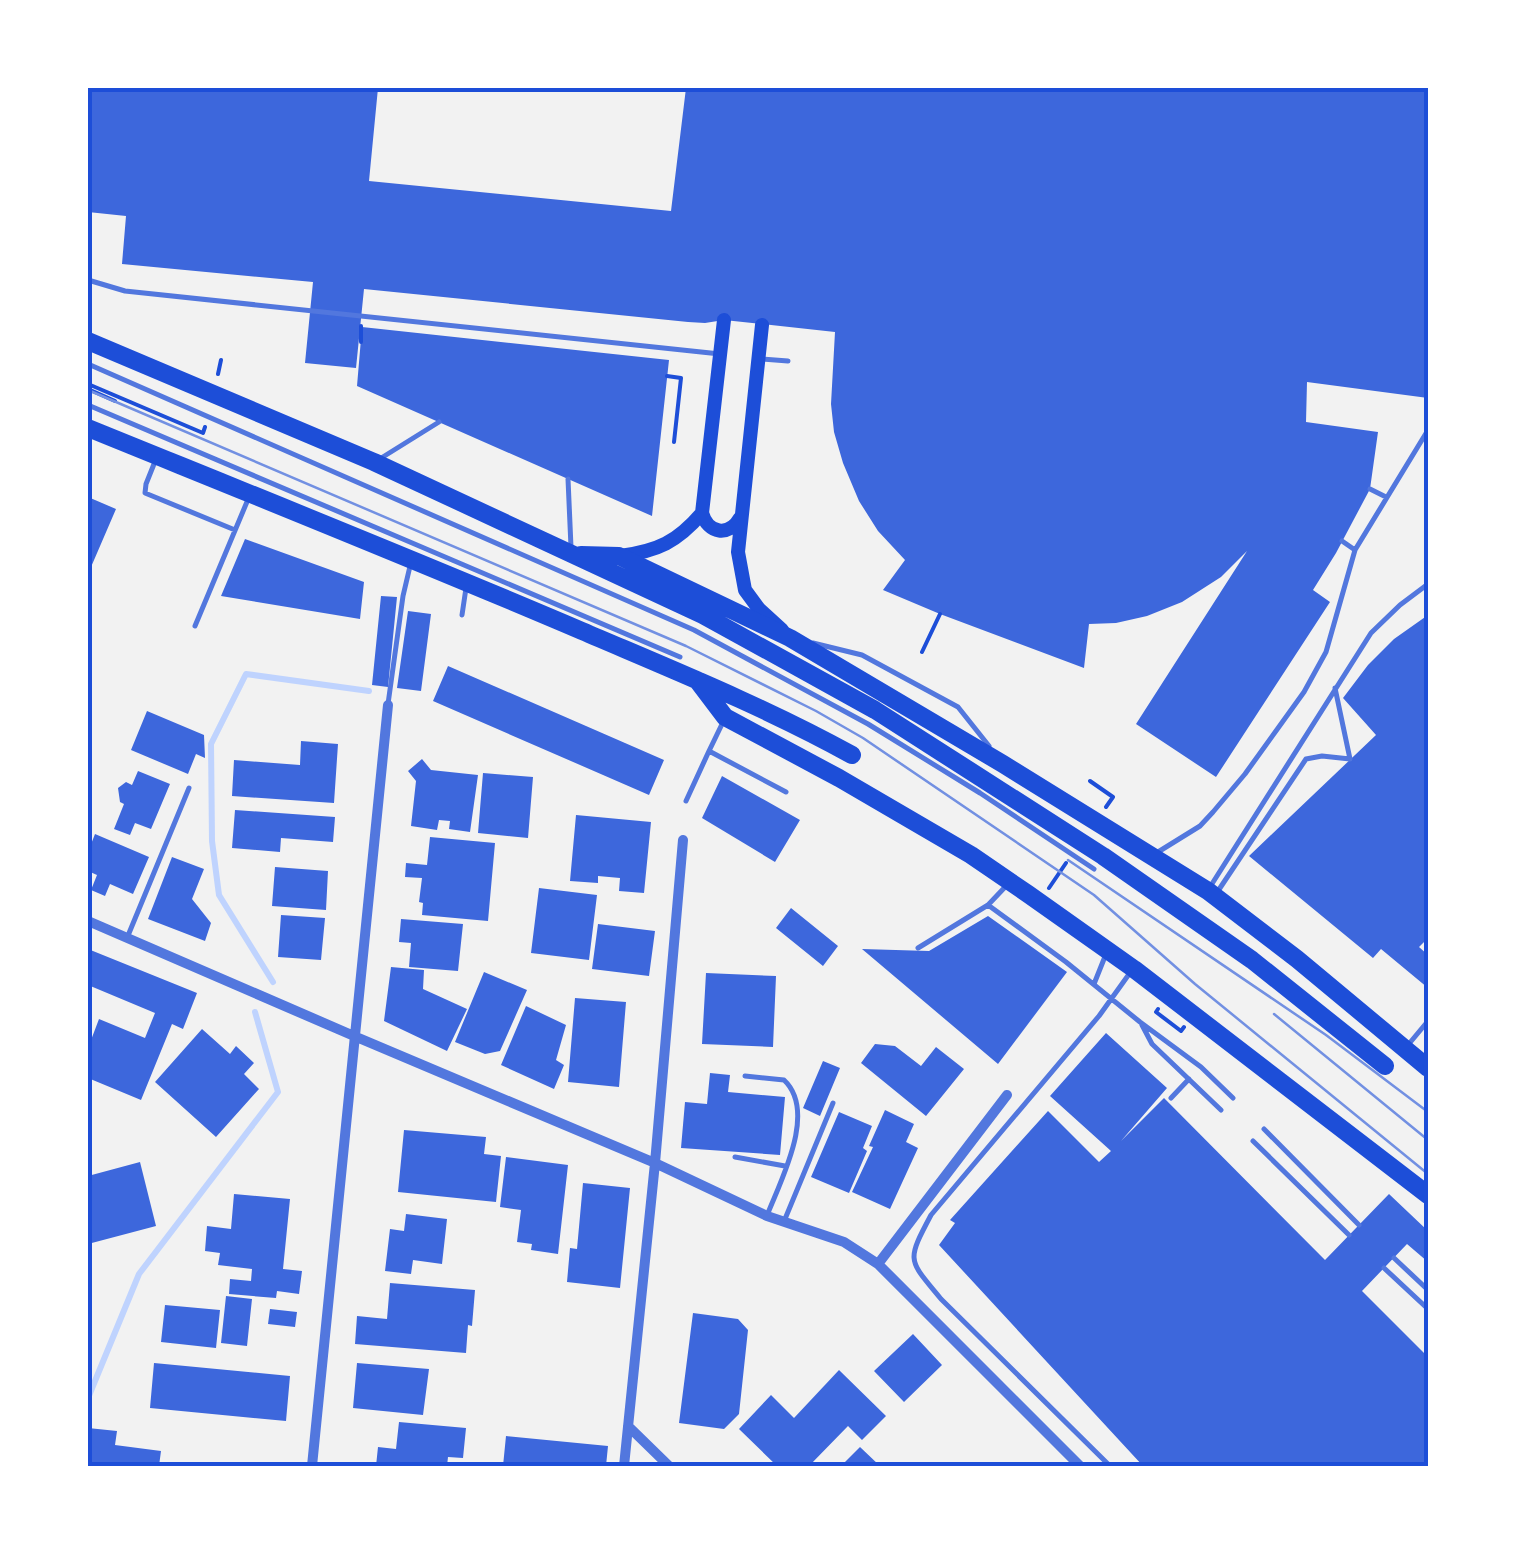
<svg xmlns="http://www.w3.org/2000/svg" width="1516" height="1554" font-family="'Source Sans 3',sans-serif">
<rect width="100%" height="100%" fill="#f2f2f2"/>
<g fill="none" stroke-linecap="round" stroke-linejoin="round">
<path stroke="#bfd3fe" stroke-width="6" d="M273,982L219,895L212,841L211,744L246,674L369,691
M88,1398L139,1274L278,1092L255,1012"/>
</g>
<path fill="#3d67dc" d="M88,88H378L369,181L671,211L686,88H1428V398L1307,382L1306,422L1378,432L1370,489L1336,553L1313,590L1330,602L1216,777L1136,724L1247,551L1221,577L1182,602L1147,616L1116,623L1089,624L1084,668L940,614L883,590L905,560L878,531L859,501L843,463L834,432L831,404L835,332L724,320L705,323L688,322L364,289L356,368L305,363L313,282L122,264L126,216L88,212Z
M362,327L669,360L652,516L357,386Z
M88,497L116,509L88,574Z
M245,539L364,582L360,619L221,596Z
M381,596L397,597L388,687L372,685Z
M408,611L431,614L421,691L397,688Z
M1428,615V938L1419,947L1428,955V988L1381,949L1373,958L1249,856L1376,735L1343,698L1368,665L1394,639Z
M448,666L664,760L649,795L433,701Z
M147,711L204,735L205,758L196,754L188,774L131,750Z
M301,741L338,744L334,803L232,796L234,760L300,765Z
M422,759L431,770L478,775L470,832L449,829L450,821L439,820L437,830L411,826L416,781L408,771Z
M138,771L170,784L151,829L135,823L130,835L114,829L124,804L120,802L118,788L126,782L132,785Z
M483,773L533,777L528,838L478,833Z
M722,776L800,820L775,862L702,818Z
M235,810L335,817L333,842L281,838L280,852L232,848Z
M576,815L651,822L644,893L619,891L620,878L598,876V883L570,881Z
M95,834L149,857L133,894L110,884L105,896L91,890L97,875L88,871V852Z
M430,837L495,843L488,921L422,915L423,903L419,902L422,878L405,877L406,863L427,865Z
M172,857L204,869L192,899L211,923L205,941L148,919Z
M275,867L328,871L326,910L272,906Z
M539,888L597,895L589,960L531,953Z
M791,908L838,946L823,966L776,928Z
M281,915L325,918L321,960L278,957Z
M988,916L1067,972L998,1064L862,949L929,951Z
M401,919L463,924L458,971L409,967L411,943L399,942Z
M598,924L655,931L649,976L592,969Z
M88,949L197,993L183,1029L172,1024L141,1100L88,1078V1048L99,1019L145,1038L155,1013L88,985Z
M391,967L424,970L423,989L467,1009L447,1051L384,1021Z
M484,972L527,990L500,1051L485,1054L455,1042Z
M706,973L776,976L773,1047L702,1044Z
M575,998L626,1002L619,1087L568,1082Z
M526,1006L566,1025L556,1060L564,1065L554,1089L501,1065Z
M202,1029L230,1054L236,1046L254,1063L244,1074L259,1089L216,1137L155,1082Z
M1106,1033L1167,1088L1121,1141L1164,1098L1325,1260L1389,1194L1428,1231V1262L1407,1244L1362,1291L1428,1357V1466H1143L939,1245L955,1223L950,1220L1048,1111L1099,1162L1111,1151L1050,1096Z
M875,1044L895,1046L921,1066L936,1047L964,1069L926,1116L861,1063Z
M823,1061L840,1068L820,1116L803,1108Z
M710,1073L730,1075L728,1092L785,1097L780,1155L681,1148L685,1102L707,1104Z
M885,1110L914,1124L906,1142L918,1148L890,1209L852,1192L873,1147L869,1146Z
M839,1112L872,1126L863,1148L867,1151L849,1193L811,1177Z
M404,1130L486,1137L484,1154L501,1156L496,1202L398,1192Z
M506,1157L568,1165L558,1254L531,1250L532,1244L517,1242L521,1210L500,1207Z
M140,1162L156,1226L88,1244V1176Z
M583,1183L630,1188L620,1288L567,1282L570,1248L577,1249Z
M234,1194L290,1199L283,1269L302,1271L299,1294L277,1291L276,1298L229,1294L230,1279L251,1281L252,1269L218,1265L220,1253L205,1251L207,1226L231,1229Z
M406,1214L447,1219L442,1264L413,1260L411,1274L385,1271L390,1229L404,1231Z
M390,1283L475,1290L472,1326L468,1325L466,1353L355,1344L357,1316L387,1319Z
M226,1296L252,1299L247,1346L221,1343Z
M165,1305L220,1310L216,1348L161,1342Z
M270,1309L297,1312L295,1327L268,1324Z
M693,1313L738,1319L748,1330L739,1414L724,1429L679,1423Z
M913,1334L942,1365L904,1402L874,1371Z
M154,1363L290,1376L286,1421L150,1408Z
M357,1363L429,1369L423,1415L353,1408Z
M839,1370L886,1416L862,1440L848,1426L809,1466H777L739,1429L771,1395L794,1418Z
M399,1422L466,1428L463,1458L448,1457L447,1466H376L378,1447L396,1449Z
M88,1428L117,1431L115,1445L161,1451L159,1466H88Z
M506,1436L608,1446L606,1466H503Z
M860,1447L880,1466H841Z"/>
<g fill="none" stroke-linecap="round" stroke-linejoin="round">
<path stroke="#1d4ed8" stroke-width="4" d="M361,326V342
M218,374L221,360
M667,376L681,378L674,442
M88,384L203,433L205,427
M88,389L115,401
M922,652L940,614
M1090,781L1113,797L1106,807
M1049,888L1066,863
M1158,1009L1156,1012L1181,1031L1184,1027"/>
<path stroke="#5277de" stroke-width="5" d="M88,280L125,291L720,354
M761,359L788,361
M88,364L694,630L868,724L980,793L1094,869
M88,405L680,657
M156,459L146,484L145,493L235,530
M378,460L439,422
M568,479L571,547
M1370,489L1386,497
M1342,541L1355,550
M462,615L466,588
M195,626L249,497
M813,643L862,655L958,707L989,746
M388,704L403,596L411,562
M724,720L709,751L786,792
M686,801L709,751
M1158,852L1200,826L1213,812L1245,774L1304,692L1326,652L1355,550L1428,430
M1210,887L1371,633L1400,605L1428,584
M1218,891L1306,759L1322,756L1350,759L1335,688
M988,905L1007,885
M127,938L189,788
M918,948L988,905L1066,962L1140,1022L1201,1067L1233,1098
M1094,984L1106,954
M1142,1025L1152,1044L1221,1110
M1408,1045L1428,1021
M745,1076L784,1080C817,1111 782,1178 768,1213
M1171,1098L1189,1079
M1264,1129L1359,1225
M1253,1141L1349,1235
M735,1157L785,1166
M785,1219L833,1103
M1394,1258L1428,1290
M1384,1268L1428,1309
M1110,1466L941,1299C908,1259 906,1262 931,1215L1099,1016L1132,970"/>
<path stroke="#5277de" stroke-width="10" d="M88,921L354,1036L655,1163L767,1216L844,1242L878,1264L1080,1466
M878,1264L1007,1095
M628,1426L669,1466
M312,1466L388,705
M624,1466L655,1163L683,840"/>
<path stroke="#1d4ed8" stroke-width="14" d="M762,325L738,552L745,590L759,609L782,630
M702,513C708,534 729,537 740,518
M620,556C658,551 677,542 702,513L724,320"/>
<path stroke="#1d4ed8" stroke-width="18" d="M88,341L374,462L703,615L875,710L1103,856L1252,960L1385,1066
M88,428C253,495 418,561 582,631C673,670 765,707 852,755
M581,555L619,556L790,638L1003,764L1208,891L1297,959L1428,1068
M697,680L725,717L839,778L971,855L1028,894L1134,969L1428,1195"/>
<path stroke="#7290e2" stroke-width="2.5" d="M88,390L686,646L816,711L863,738L1094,895L1195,984L1428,1174
M1068,860L1326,1035L1428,1112
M1274,1014L1428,1140"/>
</g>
<rect width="1516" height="1554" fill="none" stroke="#ffffff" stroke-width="180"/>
<rect x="90" y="90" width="1336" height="1374" fill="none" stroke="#1d4ed8" stroke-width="4"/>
</svg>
